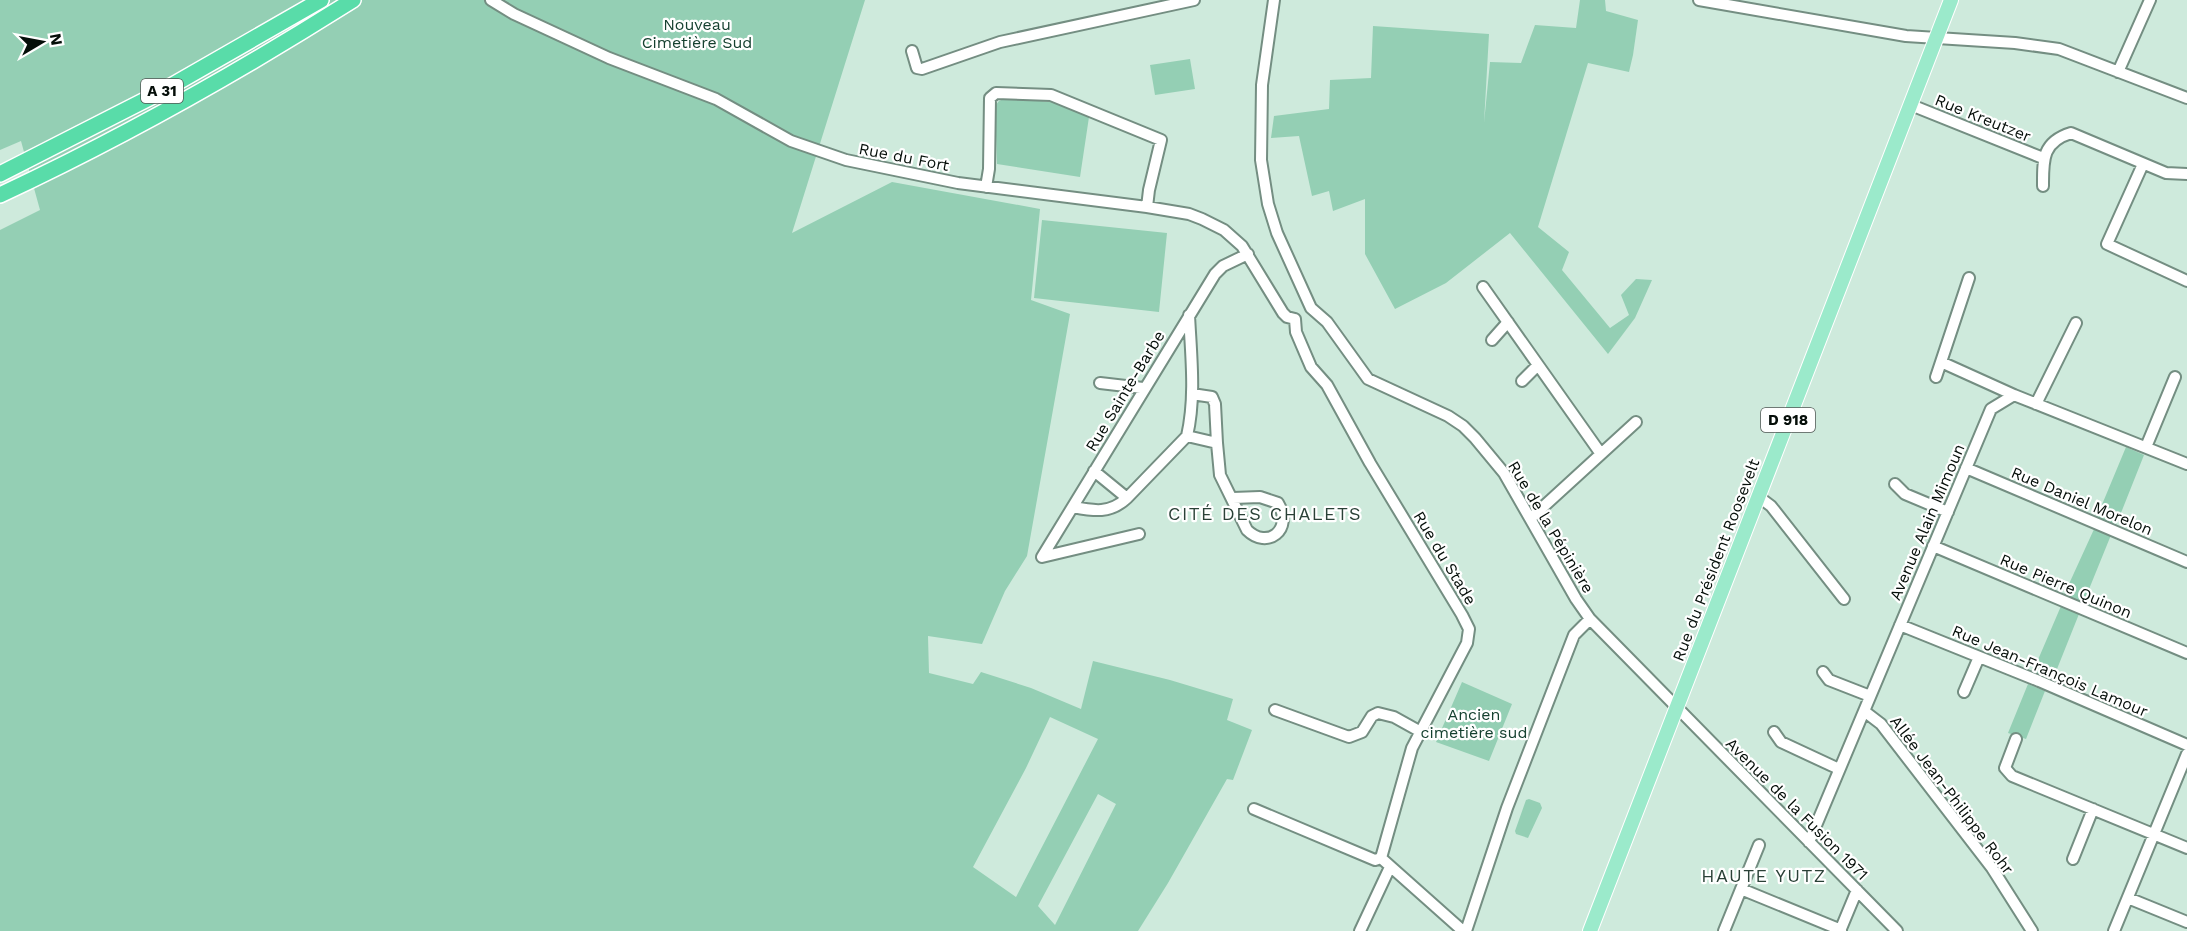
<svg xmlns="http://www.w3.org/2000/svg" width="2187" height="931" font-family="'Work Sans',sans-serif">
<rect width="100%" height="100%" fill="#ceeadc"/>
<path fill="#94cfb4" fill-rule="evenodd" d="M0,0H865L792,233L892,182L1040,209L1031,300L1070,314L1027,556L1005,591L982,644L928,636L929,673L973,684L981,672L1031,688L1081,709L1093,661L1170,680L1233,699L1227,720L1252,730L1233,780L1227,779L1168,883L1138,931H0V230L40,210L21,141L0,150ZM1050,717L1098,739L1016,897L973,867L1026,768ZM1098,794L1116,804L1055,925L1038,906Z
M1580,0H1605L1606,11L1638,20L1633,55L1629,72L1588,63L1538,227L1569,252L1562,270L1610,328L1629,315L1621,295L1636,279L1652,280L1635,318L1608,354L1510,233L1446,283L1395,309L1365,254V199L1333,211L1329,191L1312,196L1299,136L1271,138L1274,116L1329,109L1330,80L1371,78L1373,26L1489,34L1484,123L1490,62L1521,63L1535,25L1576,28Z
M1190,59L1195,89L1155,95L1150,65Z
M1008,97L1058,103L1089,117L1080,177L997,164L995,106L999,101Z
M1042,220L1167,233L1159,312L1034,298Z
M2126,447L2144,455L2115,528L2096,519Z
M2095,527L2111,535L2083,604L2063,597Z
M2061,606L2079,614L2051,684L2031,676Z
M1462,682L1512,704L1489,761L1436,742Z
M2028,684L2045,691L2026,739L2008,733Z
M1529,799L1540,803L1542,808L1528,838L1516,834L1515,831L1526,800Z"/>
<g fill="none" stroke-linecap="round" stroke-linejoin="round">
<g stroke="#748e82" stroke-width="14">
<path id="minor" d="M491,0L514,14L609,58L716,99L791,141L846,160L958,183L1147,207L1189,214L1202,219L1224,230L1242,246L1283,313L1287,317L1295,319
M1274,0L1262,85L1261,160L1268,204L1277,233L1311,308L1327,322L1368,379L1448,416L1463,426L1475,438L1504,473L1576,599L1590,619L1897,931
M1699,0L1906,36L2015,43L2059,49L2187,98
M912,51L917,68L922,69L1000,42L1194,0
M2118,72L2150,0
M1911,105L2043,158
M2143,164L2107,244L2187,281
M2043,186C2043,160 2042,142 2071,133L2166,173L2187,174
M986,187L989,169L990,98L996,93L1051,95L1161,140L1149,190L1147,207
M1483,287L1601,454L1531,518
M1189,315C1191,355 1196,397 1187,436L1217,443L1220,475L1247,530C1267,550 1294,530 1278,503L1260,497L1233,498
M1295,319L1296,332L1311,367L1327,385L1370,463L1462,615L1469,629L1467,643L1412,748L1381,858L1463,931
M1492,340L1508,322
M1941,362L2014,395
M1936,377L1969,278
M1522,381L1538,365
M1100,383L1143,388
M1192,394L1212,397L1215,404L1217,443
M2036,404L2076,323
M2146,447L2175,377
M1601,454L1636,422
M1966,468L2187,562
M1094,471L1127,498L1187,436
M1895,484L1905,494L1948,512
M1759,497L1771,506L1844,599
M1073,507C1094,511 1110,514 1127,498
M1933,546L2187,653
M1042,557L1215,274L1223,266L1248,254
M1042,557L1139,534
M1900,625L2039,681L2187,745
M1823,672L1829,680L1870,696
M1964,692L1979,657
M1275,710L1349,737L1362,732L1372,716L1378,713L1394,717L1421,732
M1864,711L1881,724L1992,868L2032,931
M1774,732L1781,742L1839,769
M2016,739L2005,768L2012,776L2187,848
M1254,809L1375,860L1381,858
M1809,842L1991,409L2014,395L2187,464
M2073,859L2093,809
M1741,889L1841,930
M2128,898L2187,922
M1360,931L1390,867
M1466,931L1507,808L1574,635L1590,619
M1724,931L1759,845
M1840,931L1857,890
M2114,931L2187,754"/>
</g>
<g stroke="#fff" stroke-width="16">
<path id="major" d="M1590,931L1951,0"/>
</g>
<g stroke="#fff" stroke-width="18">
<path id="highway" d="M0,174L157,94L321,0
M0,195C122,138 239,72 353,0"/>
</g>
<use href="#minor" stroke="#fff" stroke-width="10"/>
<use href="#major" stroke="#9beacb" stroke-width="14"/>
<use href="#highway" stroke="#59dca9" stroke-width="15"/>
</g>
<g text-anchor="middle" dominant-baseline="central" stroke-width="4.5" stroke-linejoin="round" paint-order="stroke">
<g fill="#fff" stroke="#505653" stroke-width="1.5">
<rect x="141" y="79" width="42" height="24" rx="4.5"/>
<rect x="1761" y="408" width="54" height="24" rx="4.5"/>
</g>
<g font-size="15" font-weight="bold" fill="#050e09">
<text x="162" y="91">A 31</text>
<text x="1788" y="420">D 918</text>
</g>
<g font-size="16" fill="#154130" stroke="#fff">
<text x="697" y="24">Nouveau<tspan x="697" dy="18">Cimetière Sud</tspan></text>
<text x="1474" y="714">Ancien<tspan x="1474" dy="18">cimetière sud</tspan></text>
</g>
<g font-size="16" fill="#050e09" stroke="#fff">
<text transform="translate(1983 118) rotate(22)">Rue Kreutzer</text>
<text transform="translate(904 157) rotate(11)">Rue du Fort</text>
<text transform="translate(1125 391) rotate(-59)">Rue Sainte-Barbe</text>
<text transform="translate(2082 501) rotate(23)">Rue Daniel Morelon</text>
<text transform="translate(1927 522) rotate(-67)">Avenue Alain Mimoun</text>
<text transform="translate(1551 527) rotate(59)">Rue de la Pépinière</text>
<text transform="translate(1445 558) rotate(59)">Rue du Stade</text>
<text transform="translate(1716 560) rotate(-69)">Rue du Président Roosevelt</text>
<text transform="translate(2066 586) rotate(23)">Rue Pierre Quinon</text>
<text transform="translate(2050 671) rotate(23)">Rue Jean-François Lamour</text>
<text transform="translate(1952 795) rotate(53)">Allée Jean-Philippe Rohr</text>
<text transform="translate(1797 809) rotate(45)">Avenue de la Fusion 1971</text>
</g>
<g font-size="18" letter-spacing="1.5" fill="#2a4137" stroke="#fff">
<text x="1265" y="513">CITÉ DES CHALETS</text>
<text x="1764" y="875">HAUTE YUTZ</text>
</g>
</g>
<g transform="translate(42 42) rotate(80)" stroke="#ffffff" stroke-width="4.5" paint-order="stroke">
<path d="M0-4.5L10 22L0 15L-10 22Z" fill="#050e09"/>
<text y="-9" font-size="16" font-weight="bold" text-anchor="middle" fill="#050e09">N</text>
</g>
</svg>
